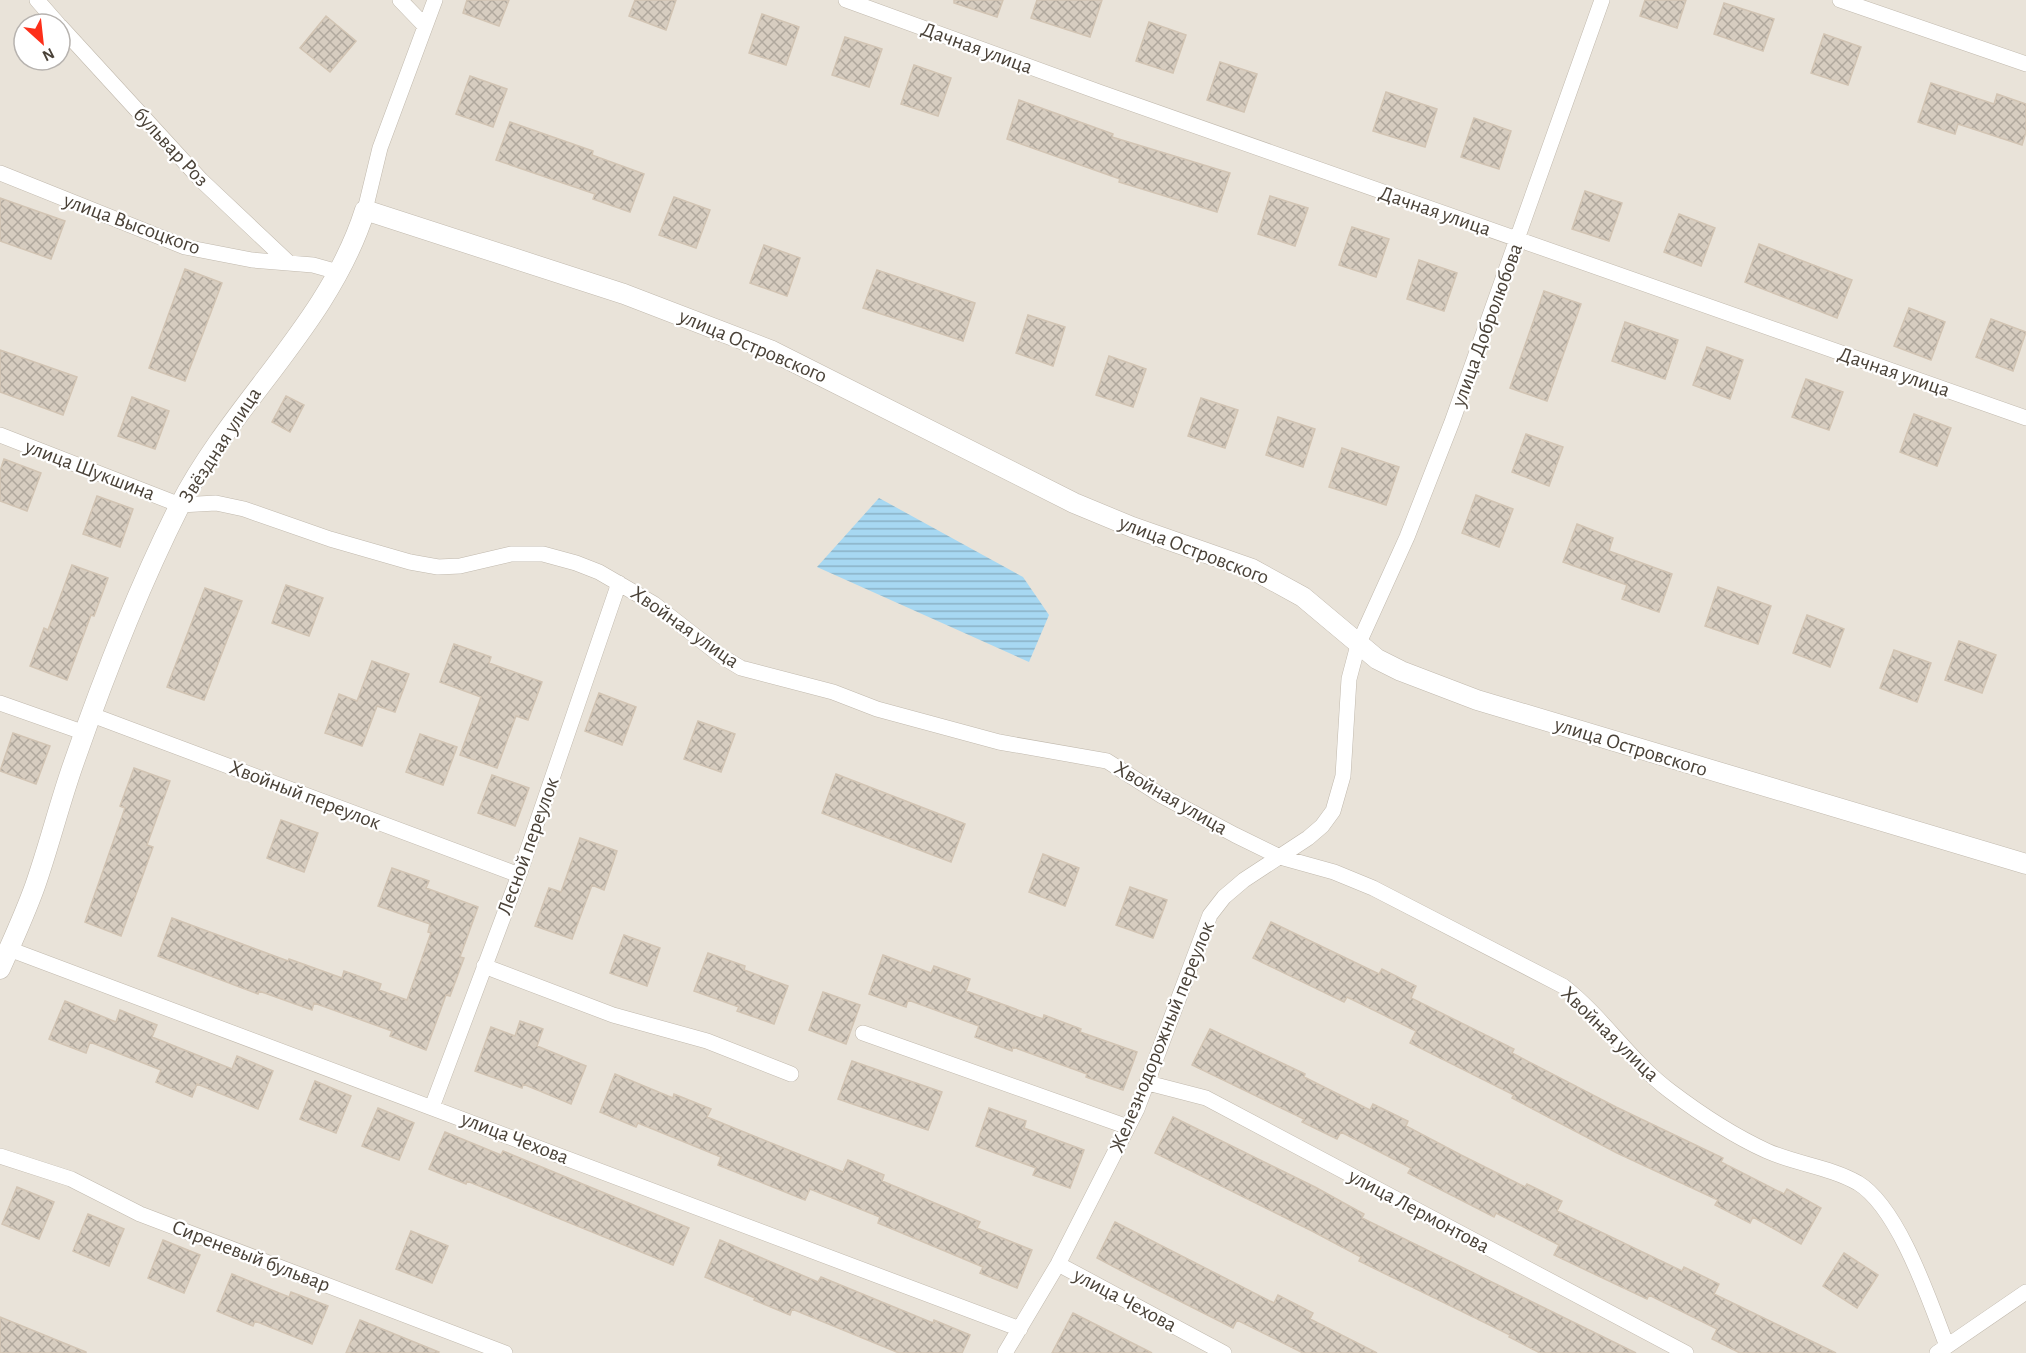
<svg xmlns="http://www.w3.org/2000/svg" width="2026" height="1353" font-family="'Alegreya Sans',sans-serif">
<defs>
<pattern id="water-rules" width="6" height="5" patternUnits="userSpaceOnUse" patternTransform="scale(1.5)"><rect width="6" height="5" fill="#a7d8f2"/><path d="M0 2.5h6" fill="none" stroke="#8ab1c5"/></pattern>
<pattern id="building-cross-hatch" width="8" height="8" patternUnits="userSpaceOnUse" patternTransform="scale(1.5)"><rect width="8" height="8" fill="#d7cdc0"/><path d="M0 0l8 8M0 8l8-8" fill="none" stroke="#b0a89d"/></pattern>
</defs>
<rect width="100%" height="100%" fill="#f5f2eb"/>
<path fill="#e9e3d9" fill-rule="evenodd" d="M0,0H2026V1353H0ZM24,24H60V60H24Z"/>
<path fill="url(#water-rules)" d="M879,498L1023,577L1049,615L1029,662L817,567Z"/>
<path fill="url(#building-cross-hatch)" stroke="#d2c4b3" stroke-width="1.5" d="M467,0H509L499,26L463,13Z
M635,0H676L666,30L629,16Z
M954,0H1003L997,17L954,3Z
M1037,0H1102L1090,37L1031,18Z
M1645,0H1686L1677,28L1640,16Z
M1724,3L1774,19L1763,51L1714,34Z
M762,14L799,27L786,65L749,53Z
M326,16L356,41L330,72L300,48Z
M1149,22L1186,35L1173,73L1136,61Z
M1824,34L1861,47L1848,85L1811,73Z
M845,37L882,49L869,87L832,75Z
M1220,62L1257,74L1244,112L1207,100Z
M914,65L951,78L938,116L901,104Z
M470,76L507,89L493,127L456,114Z
M1931,83L1994,104L1997,94L2026,104V132L2022,145L1958,124L1955,134L1918,122Z
M1386,92L1437,109L1425,147L1373,131Z
M1019,100L1113,134L1112,137L1230,173L1217,212L1119,182L1120,179L1007,139Z
M1474,118L1511,131L1499,169L1461,157Z
M510,122L593,151L592,155L644,174L630,212L593,199L595,194L496,160Z
M1585,191L1622,203L1609,241L1572,229Z
M1270,196L1308,208L1295,246L1258,234Z
M674,197L710,210L696,248L659,235Z
M0,198L65,221L51,259L0,241Z
M1679,214L1715,228L1701,266L1664,252Z
M1352,227L1389,239L1376,277L1339,265Z
M1759,244L1852,280L1837,318L1745,282Z
M764,245L800,258L787,296L750,283Z
M1419,260L1457,273L1444,311L1407,299Z
M185,269L222,283L185,381L149,368Z
M877,270L975,303L963,341L863,308Z
M1544,291L1581,304L1547,401L1510,388Z
M1909,308L1945,322L1931,360L1894,346Z
M1028,315L1065,327L1053,366L1016,353Z
M1991,319L2026,332L2013,371L1976,357Z
M1625,322L1678,340L1665,379L1612,361Z
M1707,347L1743,360L1730,399L1693,385Z
M0,350L77,377L63,415L0,392Z
M1109,356L1146,369L1133,407L1096,395Z
M1806,379L1843,392L1829,430L1792,417Z
M286,396L304,405L290,432L272,422Z
M132,397L169,411L155,449L118,436Z
M1201,398L1238,410L1225,448L1188,436Z
M1914,414L1951,428L1937,466L1900,452Z
M1278,417L1315,429L1303,467L1266,455Z
M1526,434L1563,447L1549,486L1512,472Z
M1342,448L1399,467L1386,505L1329,487Z
M4,459L41,473L27,511L0,501V471Z
M1476,495L1513,509L1499,547L1462,533Z
M97,496L133,509L120,547L83,534Z
M1577,524L1613,538L1609,551L1672,574L1659,612L1622,599L1627,585L1563,562Z
M72,565L108,578L94,616L91,615L67,680L30,666L44,628L48,630Z
M286,585L323,598L309,636L272,623Z
M1718,587L1771,606L1758,644L1705,626Z
M205,588L242,601L204,700L167,687Z
M1807,615L1844,629L1830,667L1793,653Z
M1959,641L1996,655L1982,693L1945,680Z
M454,644L491,657L489,663L542,682L528,720L516,716L497,768L460,755L481,697L440,682Z
M1894,650L1931,663L1917,702L1880,688Z
M372,661L409,674L395,712L377,706L362,746L325,733L339,694L357,701Z
M599,693L636,707L622,745L585,731Z
M698,721L735,734L721,772L684,759Z
M13,733L50,746L36,784L0,771Z
M420,734L457,747L443,785L406,772Z
M134,768L170,781L147,845L153,847L121,936L85,922L125,808L120,806Z
M836,774L965,824L951,862L822,813Z
M492,775L529,788L515,826L478,813Z
M281,820L318,833L304,872L267,858Z
M580,838L617,851L604,890L592,885L572,939L535,926L549,888L561,892Z
M1043,854L1079,868L1065,906L1029,892Z
M392,868L429,881L426,888L478,907L460,957L464,958L450,996L446,995L426,1050L390,1036L392,1031L314,1003L312,1010L259,991L258,994L158,956L172,918L288,961L289,959L342,978L344,971L381,984L379,990L407,1000L431,933L428,932L430,924L378,906Z
M1130,887L1167,900L1153,938L1116,925Z
M1271,922L1379,974L1382,969L1416,986L1411,998L1514,1049L1512,1053L1616,1107L1723,1158L1721,1162L1784,1194L1787,1189L1821,1208L1801,1244L1753,1217L1750,1223L1715,1205L1718,1200L1617,1153L1512,1098L1514,1095L1410,1043L1416,1031L1347,997L1344,1002L1253,958Z
M624,935L660,948L647,986L610,973Z
M708,953L745,966L744,970L788,986L774,1024L737,1011L739,1007L694,991Z
M883,955L931,973L934,966L970,979L966,991L1043,1019L1044,1015L1081,1029L1080,1032L1137,1052L1123,1090L1086,1077L1087,1074L1013,1047L1012,1051L975,1037L979,1026L908,1000L906,1007L869,994Z
M823,992L860,1005L846,1044L809,1030Z
M65,1001L116,1022L120,1010L157,1025L152,1037L232,1069L237,1056L273,1071L258,1109L197,1084L192,1097L156,1082L161,1070L90,1042L86,1053L49,1039Z
M520,1021L543,1029L537,1046L586,1066L571,1104L523,1084L522,1088L475,1071L491,1027L515,1036Z
M1210,1029L1305,1074L1304,1077L1370,1110L1373,1104L1408,1121L1406,1126L1461,1155L1525,1187L1527,1184L1562,1201L1557,1211L1682,1271L1684,1267L1719,1284L1714,1294L1836,1353H1740L1712,1339L1717,1329L1649,1295L1647,1299L1554,1255L1559,1245L1496,1213L1494,1217L1459,1199L1408,1173L1411,1168L1341,1132L1337,1139L1302,1122L1304,1119L1192,1065Z
M852,1061L942,1092L928,1130L838,1099Z
M615,1074L673,1098L674,1094L711,1109L707,1117L843,1172L848,1160L884,1175L882,1181L980,1222L977,1228L1032,1250L1017,1288L980,1273L983,1267L878,1223L880,1217L810,1189L805,1200L718,1165L721,1157L638,1123L636,1127L600,1112Z
M315,1081L351,1096L336,1133L300,1119Z
M378,1108L414,1123L399,1160L362,1146Z
M989,1108L1026,1121L1024,1128L1084,1150L1070,1188L1033,1175L1036,1168L976,1146Z
M1173,1117L1315,1187L1364,1214L1362,1218L1636,1353H1540L1509,1337L1510,1335L1359,1261L1361,1257L1312,1231L1155,1153Z
M445,1132L501,1155L503,1151L689,1228L673,1265L467,1181L466,1184L429,1169Z
M17,1187L54,1202L39,1239L2,1224Z
M88,1214L124,1229L109,1266L73,1251Z
M1115,1222L1274,1303L1278,1295L1313,1313L1310,1319L1377,1353H1303L1237,1320L1233,1328L1150,1286L1097,1258Z
M411,1231L448,1246L432,1283L396,1269Z
M163,1240L200,1255L184,1293L148,1278Z
M720,1240L818,1282L821,1277L933,1323L934,1320L970,1335L962,1353H899L792,1309L790,1315L754,1300L755,1298L705,1277Z
M1844,1253L1878,1275L1857,1308L1823,1286Z
M232,1274L289,1297L291,1292L328,1306L312,1344L255,1321L253,1326L217,1311Z
M1073,1313L1152,1353H1052Z
M0,1317L86,1352V1353H0Z
M360,1320L439,1352L438,1353H346Z"/>
<g fill="none" stroke-linecap="round" stroke-linejoin="round">
<g stroke="#c1b9ad" stroke-width="16">
<path id="minor" d="M37,0L58,24
M400,0L425,26
M846,0L1099,92L2026,418
M1840,0L2026,64
M60,26L201,180L288,262
M0,173L185,247L252,260L313,265L338,272
M365,210L380,148L435,0
M0,435L180,505L216,503L244,509L330,539L410,562L438,567L460,566L511,554H543L576,563L599,572L654,604L721,656L741,668L833,692L877,709L999,742L1107,761L1162,796L1235,835L1280,857L1334,872L1373,888L1563,986C1603,1017 1629,1060 1670,1091C1699,1113 1734,1136 1767,1151C1796,1164 1830,1167 1858,1183C1899,1208 1930,1302 1947,1346
M0,703L85,733
M92,715L519,875
M9,949L1020,1329
M484,966L613,1015L707,1041L791,1074
M863,1033L1128,1127
M1148,1083L1206,1098L1686,1353
M432,1107L519,875L619,583
M0,1156L71,1179L140,1214L505,1353
M1058,1264L1224,1353
M1005,1353L1058,1264L1137,1109L1210,915L1224,897L1244,880L1308,838L1322,826L1333,811L1343,776L1349,679L1358,645L1407,537L1452,422L1602,0
M1937,1353L2026,1292"/>
</g>
<g stroke="#c1b9ad" stroke-width="21">
<path id="tertiary" d="M0,969C12,942 25,914 35,886C49,846 59,805 73,765C104,676 138,588 180,505C233,402 330,322 365,210L624,294L770,350L1074,503L1132,527L1252,569L1303,597L1377,659L1401,671L1477,700L2026,864"/>
</g>
<use href="#minor" stroke="#fff" stroke-width="15"/>
<use href="#tertiary" stroke="#fff" stroke-width="20"/>
</g>
<g text-anchor="middle" dominant-baseline="central" stroke-width="4.5" stroke-linejoin="round" paint-order="stroke">
<g font-size="21" fill="#4a4238" stroke="#fff">
<text transform="translate(977 48) rotate(20)">Дачная улица</text>
<text transform="translate(171 147) rotate(47)">бульвар Роз</text>
<text transform="translate(1435 211) rotate(19)">Дачная улица</text>
<text transform="translate(132 224) rotate(20)">улица Высоцкого</text>
<text transform="translate(1487 325) rotate(-70)">улица Добролюбова</text>
<text transform="translate(753 346) rotate(23)">улица Островского</text>
<text transform="translate(1894 372) rotate(19)">Дачная улица</text>
<text transform="translate(220 445) rotate(-57)">Звёздная улица</text>
<text transform="translate(90 470) rotate(21)">улица Шукшина</text>
<text transform="translate(1194 550) rotate(21)">улица Островского</text>
<text transform="translate(685 627) rotate(35)">Хвойная улица</text>
<text transform="translate(1631 747) rotate(17)">улица Островского</text>
<text transform="translate(305 795) rotate(21)">Хвойный переулок</text>
<text transform="translate(1171 798) rotate(30)">Хвойная улица</text>
<text transform="translate(528 846) rotate(-70)">Лесной переулок</text>
<text transform="translate(1610 1034) rotate(44)">Хвойная улица</text>
<text transform="translate(1162 1037) rotate(-68)">Железнодорожный переулок</text>
<text transform="translate(515 1138) rotate(21)">улица Чехова</text>
<text transform="translate(1419 1211) rotate(28)">улица Лермонтова</text>
<text transform="translate(251 1256) rotate(21)">Сиреневый бульвар</text>
<text transform="translate(1125 1300) rotate(28)">улица Чехова</text>
</g>
</g>
<g transform="translate(42 42) rotate(153)"><circle r="28" fill="#ffffff" stroke="#b7b3af" stroke-width="1.5"/>
<path d="M0-4.5L10 22L0 15L-10 22Z" fill="#fd2f1a"/>
<text y="-9" font-size="16" font-weight="bold" text-anchor="middle" fill="#4a4238">N</text>
</g>
</svg>
